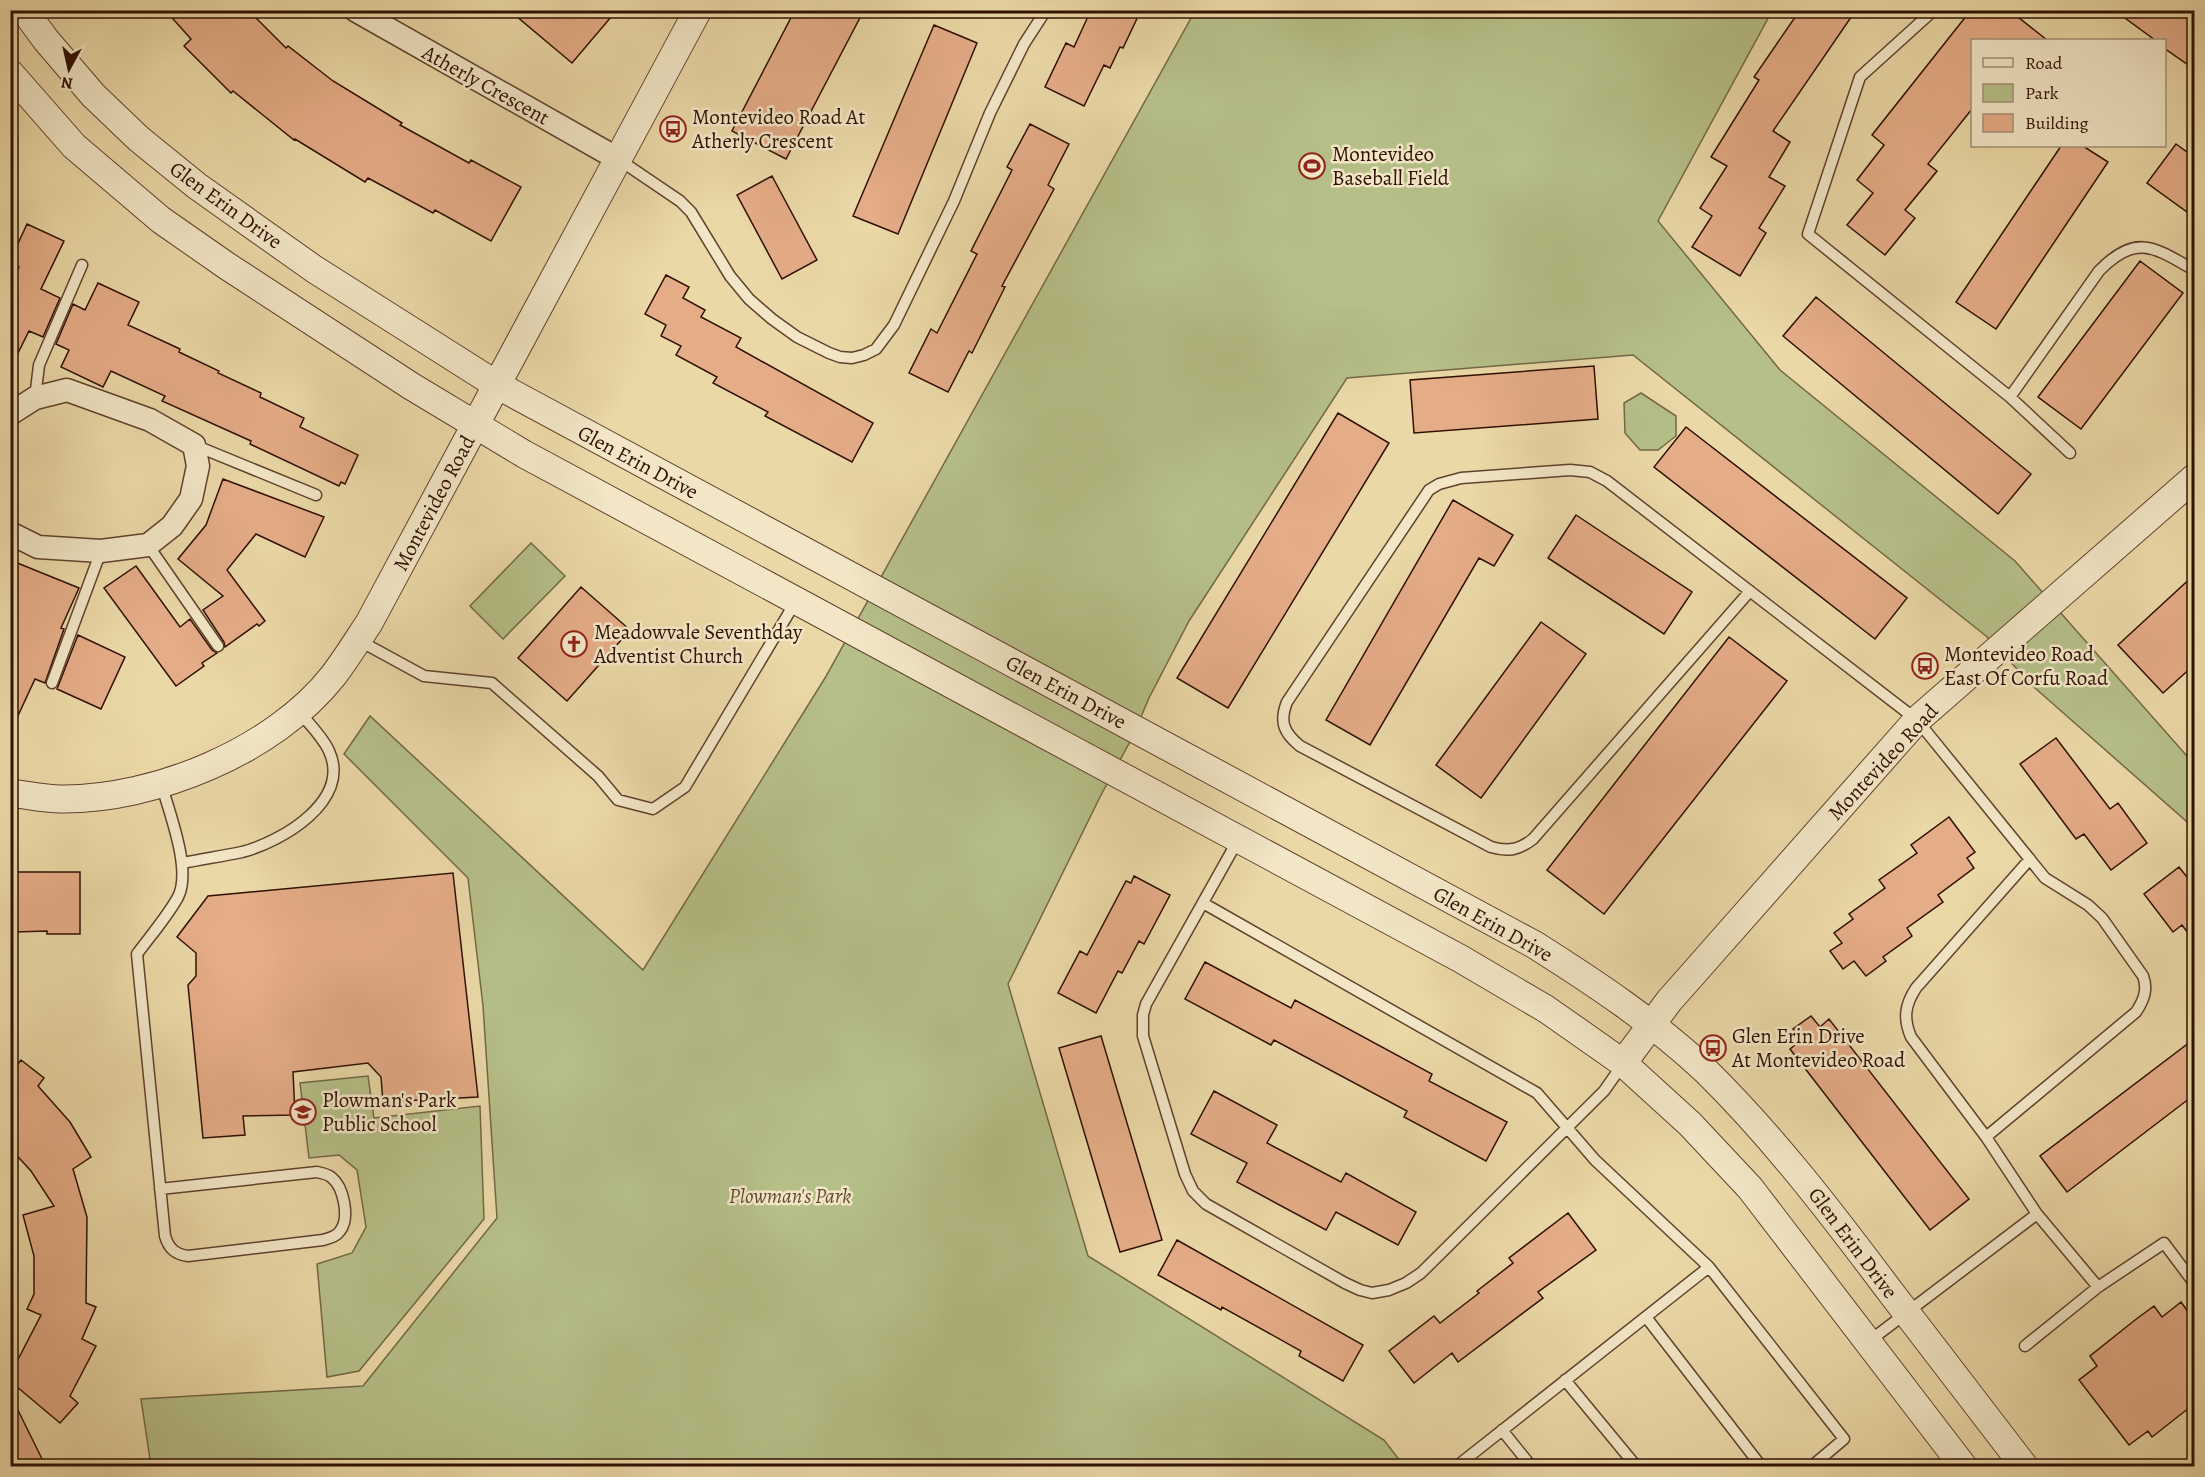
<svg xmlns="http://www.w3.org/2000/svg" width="2205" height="1477" font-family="Alegreya,serif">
<rect width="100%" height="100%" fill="#ebd8a7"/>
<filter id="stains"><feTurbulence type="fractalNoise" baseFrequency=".00333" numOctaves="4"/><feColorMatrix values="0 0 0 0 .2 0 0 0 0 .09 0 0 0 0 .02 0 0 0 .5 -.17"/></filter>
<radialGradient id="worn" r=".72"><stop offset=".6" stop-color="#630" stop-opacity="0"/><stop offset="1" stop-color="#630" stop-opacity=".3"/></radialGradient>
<path fill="#b6bf88" stroke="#736846" stroke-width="1.5" d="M1195,11H1772L1658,221L1780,370L2015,561L2194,764V828L2035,688L1986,636L1633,355L1347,378L1189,621L1149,698L1132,738L1101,795L1008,984L1088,1256L1384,1440L1404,1466H1145L1142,1465L1139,1466H151L141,1399L363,1386L497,1218L483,1006L468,878L344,754L370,716L643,970L825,678Z
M1641,393L1676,416V436L1658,450H1640L1625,433L1624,403Z
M531,543L565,576L503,639L470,606Z
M368,1076L374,1118L480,1106L484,1219L359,1371L327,1377L317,1264L352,1253L366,1227L357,1170L339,1155L309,1158L300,1083Z"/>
<path fill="#e4ac87" stroke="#301003" stroke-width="1.5" d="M165,10H248L286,48L288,46L333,81L402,123L400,125L469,163L471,160L521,187L491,241L435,210L433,213L368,178L365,182L295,139L294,140L233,91L231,93L184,46L191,39Z
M509,10H617L572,63Z
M795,10H864L786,159L732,131Z
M1091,10H1141L1123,48L1120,47L1110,68L1104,65L1084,106L1045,87L1066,43L1074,47Z
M1800,10H1856L1773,131L1790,142L1769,177L1785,186L1759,228L1766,233L1740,276L1692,247L1712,216L1700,208L1727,166L1711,157L1759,80L1754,77Z
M1971,10H2009L2047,40H1972V109L1928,164L1937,171L1905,210L1915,218L1885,255L1847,225L1873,193L1857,180L1884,145L1872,135Z
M2114,10H2194V69L2164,48V40H2155Z
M934,25L977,43L898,234L853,216Z
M1030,124L1069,144L1048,185L1054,189L1002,286L1005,287L972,353L969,351L948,392L909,373L931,329L937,333L977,254L971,251L1012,170L1007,167Z
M2176,144L2194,157V217L2147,183Z
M2061,146H2083L2108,162L1996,329L1956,302Z
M772,176L817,260L782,279L737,195Z
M27,224L64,241L41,289L60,298L43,337L29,331L10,369V284L19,267L10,263V261Z
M2140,261L2183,293L2081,429L2038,397Z
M666,275L689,287L683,298L705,310L701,317L741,338L736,347L873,423L852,462L765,416L768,412L713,383L717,377L676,355L681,346L661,336L666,325L645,314Z
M98,283L139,302L128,325L180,349L179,352L219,371L218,373L261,393L260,397L304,418L300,427L358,455L345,484L341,482L339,486L250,444L251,441L162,401L165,396L111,371L103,387L61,367L69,350L56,344L73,304L85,310Z
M1816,297L2031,474L1998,514L1783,336Z
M1594,366L1598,419L1414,433L1410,380Z
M1338,413L1389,443L1228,708L1177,678Z
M1686,427L1907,598L1875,639L1654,467Z
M223,479L324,517L305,557L256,534L227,570L265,621L259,626L257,624L225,647L224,642L203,610L223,596L178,559L206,525Z
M1453,500L1513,535L1494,566L1479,558L1370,745L1326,720Z
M1576,515L1692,592L1664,634L1548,558Z
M10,560L79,588L61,628L64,629L45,683L35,679L10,733Z
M136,566L180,627L190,619L212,650L217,653L202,663L204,666L176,686L104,588Z
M2194,575V665L2163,693L2118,645Z
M581,587L630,630L567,701L518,658Z
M1541,622L1586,654L1481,798L1436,765Z
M78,635L125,657L101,709L57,689Z
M1729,637L1787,681L1604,914L1547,870Z
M2056,738L2110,809L2118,803L2147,843L2111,870L2084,834L2076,839L2020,764Z
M1949,817L1975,852L1967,858L1974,868L1938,895L1943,902L1907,928L1912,936L1883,957L1886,961L1866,976L1854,961L1843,969L1830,951L1842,943L1834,933L1853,919L1849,914L1885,888L1879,880L1917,853L1911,845Z
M2179,867L2194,886V941L2182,925L2173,932L2144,894Z
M13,872H80V934H47V931L14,932Z
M453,873L478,1097L383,1102L381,1077L368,1063L293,1072L295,1115L243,1116L245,1135L203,1138L188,985L196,976V953L177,937L208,896Z
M1134,876L1170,895L1144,944L1139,941L1122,973L1118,971L1096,1013L1058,993L1080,951L1087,955L1126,881L1131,883Z
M1205,962L1291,1008L1295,1000L1432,1074L1429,1081L1507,1122L1486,1161L1404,1117L1407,1111L1274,1040L1271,1045L1185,999Z
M1811,1016L1820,1027L1829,1019L1969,1199L1930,1230L1790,1049L1801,1040L1793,1029Z
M1101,1036L1162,1240L1120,1252L1059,1048Z
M2194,1039V1095L2067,1192L2040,1156Z
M21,1060L44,1078L38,1086L70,1122L91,1157L73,1169L87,1217L86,1303L96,1307L82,1339L96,1346L70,1396L78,1403L60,1423L10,1381V1375L41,1315L27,1309L34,1294V1256L23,1215L54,1206L31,1171L10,1148V1074Z
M1214,1091L1277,1125L1267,1143L1341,1182L1346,1173L1416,1212L1398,1245L1336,1212L1326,1230L1237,1182L1247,1163L1191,1134Z
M1568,1213L1596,1250L1538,1292L1543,1298L1458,1362L1452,1353L1414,1383L1389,1351L1434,1316L1440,1323L1479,1293L1477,1291L1513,1263L1509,1258Z
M1177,1240L1363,1345L1343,1381L1299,1356L1301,1351L1222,1307L1221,1310L1158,1275Z
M2181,1302L2194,1320V1404L2152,1437L2148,1431L2129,1445L2079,1380L2097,1366L2090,1356L2135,1320L2154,1306L2162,1317Z
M10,1394L46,1467H10Z"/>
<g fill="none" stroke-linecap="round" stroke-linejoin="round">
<g stroke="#5f422c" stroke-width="13">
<path id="service" d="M1934,10L1860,77L1808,234L2010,397L2099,271C2136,233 2154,247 2194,270
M618,159L680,201L691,212L730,276L749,299L772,319L797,337L829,353L840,357L852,358L864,355L876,349L894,325L954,201L990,113L1024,44L1046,10
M2010,397L2070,453
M35,398L39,365L82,265
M194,445L316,495
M148,545L218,646
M1750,591L1533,839C1519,850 1508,852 1491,847L1300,746C1284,733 1279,722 1287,702L1429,490L1439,484L1461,478L1570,470L1590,472L1607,481L1917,720L2045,878L2088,905L2102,918L2143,976C2148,989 2144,1000 2136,1012L1986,1137
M358,640L424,676L492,683L598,776L618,800L653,809L685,787L796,601
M52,683L101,551
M1238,840L1146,1004L1143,1015V1036L1185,1174L1193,1191L1206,1204L1345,1283L1360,1290L1372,1293L1389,1290L1406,1283L1421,1273L1604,1091L1623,1064
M2030,859L1916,988C1905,1005 1903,1018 1911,1037L1986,1137L2037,1214L2098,1287L2164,1243L2194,1283
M183,863C203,859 223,856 242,852C281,842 352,801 329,751C323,737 308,723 299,711
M1203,903L1537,1093L1595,1160L1709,1267L1457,1466
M160,1189L317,1172C322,1173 327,1174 331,1177C344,1187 350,1218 340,1231C336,1237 329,1238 323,1240L188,1256C175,1254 169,1249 165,1236L137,954C151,935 167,917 178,897C192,870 169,812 161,783
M1709,1267L1844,1439L1812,1466
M1646,1317L1761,1466
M1868,1342L2037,1214
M2025,1346L2098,1287
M1565,1380L1636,1466
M1502,1430L1531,1466"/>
</g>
<g stroke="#5f422c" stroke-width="25">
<path id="minor" d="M355,10L618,159
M10,414L35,398L67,390L150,420L194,445L198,466L191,499L172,526L148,545L101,551L38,547L10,533"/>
</g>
<g stroke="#5f422c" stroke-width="29">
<path id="tertiary" d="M24,10L46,40L93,95L139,139L197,186L314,269L497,385L1535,945C1595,983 1654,1022 1706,1071C1774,1138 1832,1214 1889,1290C1934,1349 1979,1408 2024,1466
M10,73L74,146L161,220L227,266L411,386L524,454L1461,959L1546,1009L1623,1063L1690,1124L1750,1188L1963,1466
M10,793C27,795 44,799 61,799C154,800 274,751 333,676C346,659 357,641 369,623L698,10
M1623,1063L1669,1001L1917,720L2194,478"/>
</g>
<use href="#service" stroke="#f2e6c6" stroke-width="10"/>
<use href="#minor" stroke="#f2e6c6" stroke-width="22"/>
<use href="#tertiary" stroke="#f2e6c6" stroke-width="27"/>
</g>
<defs>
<g id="bus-ring" transform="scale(1.35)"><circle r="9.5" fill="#f2e6c6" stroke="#8f2418" stroke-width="1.5"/><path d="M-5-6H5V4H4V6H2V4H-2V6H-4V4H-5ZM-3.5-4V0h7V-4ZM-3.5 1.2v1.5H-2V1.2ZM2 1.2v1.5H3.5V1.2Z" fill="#8f2418"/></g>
<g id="stadium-ring" transform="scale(1.35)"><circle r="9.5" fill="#f2e6c6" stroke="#8f2418" stroke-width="1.5"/><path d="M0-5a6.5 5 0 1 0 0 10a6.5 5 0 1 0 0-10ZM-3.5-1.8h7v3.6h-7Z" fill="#8f2418"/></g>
<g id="church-ring" transform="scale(1.35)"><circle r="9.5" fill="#f2e6c6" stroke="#8f2418" stroke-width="1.5"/><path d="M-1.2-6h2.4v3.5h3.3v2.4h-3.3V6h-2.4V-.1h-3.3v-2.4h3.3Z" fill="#8f2418"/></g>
<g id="school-ring" transform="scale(1.35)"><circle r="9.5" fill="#f2e6c6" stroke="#8f2418" stroke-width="1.5"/><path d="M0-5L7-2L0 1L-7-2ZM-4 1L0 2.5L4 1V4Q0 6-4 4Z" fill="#8f2418"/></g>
</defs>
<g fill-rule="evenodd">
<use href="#bus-ring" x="673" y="129"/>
<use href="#stadium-ring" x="1312" y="166"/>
<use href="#church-ring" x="574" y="644"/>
<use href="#bus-ring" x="1925" y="666"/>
<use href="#bus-ring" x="1713" y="1048"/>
<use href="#school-ring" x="303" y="1112"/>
</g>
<g text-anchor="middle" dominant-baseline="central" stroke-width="5" stroke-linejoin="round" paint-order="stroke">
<g font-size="21" fill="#301003" stroke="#f2e6c6">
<text transform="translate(486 85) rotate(29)">Atherly Crescent</text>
<text transform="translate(226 205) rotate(36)">Glen Erin Drive</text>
<text transform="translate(638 462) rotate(28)">Glen Erin Drive</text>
<text transform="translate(434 503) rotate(-62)">Montevideo Road</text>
<text transform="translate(1066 692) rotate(28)">Glen Erin Drive</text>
<text transform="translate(1883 762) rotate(-47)">Montevideo Road</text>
<text transform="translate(1493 924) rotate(29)">Glen Erin Drive</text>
<text transform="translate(1853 1243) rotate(53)">Glen Erin Drive</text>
</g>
<g font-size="21" fill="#301003" stroke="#f2e6c6" text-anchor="start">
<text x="692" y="117">Montevideo Road At<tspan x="692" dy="24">Atherly Crescent</tspan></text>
<text x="1332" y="154">Montevideo<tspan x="1332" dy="24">Baseball Field</tspan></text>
<text x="594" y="632">Meadowvale Seventhday<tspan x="594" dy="24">Adventist Church</tspan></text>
<text x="1944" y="654">Montevideo Road<tspan x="1944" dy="24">East Of Corfu Road</tspan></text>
<text x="1732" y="1036">Glen Erin Drive<tspan x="1732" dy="24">At Montevideo Road</tspan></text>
<text x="322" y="1100">Plowman's Park<tspan x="322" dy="24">Public School</tspan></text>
</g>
<g font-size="21" font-style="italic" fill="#5f4d32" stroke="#f2e6c6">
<text x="790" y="1196">Plowman's Park</text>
</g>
</g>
<rect width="2205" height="1477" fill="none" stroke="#ebd8a7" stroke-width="36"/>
<rect x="12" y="12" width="2181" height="1453" fill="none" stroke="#301003" stroke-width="3"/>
<rect x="18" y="18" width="2169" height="1441" fill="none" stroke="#301003" stroke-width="1.5"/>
<rect x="1971" y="39" width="195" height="108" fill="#f2e6c6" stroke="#a49078" stroke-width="1.5"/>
<rect x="1983" y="58" width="30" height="9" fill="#f2e6c6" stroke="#a49078" stroke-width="1.5"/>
<text x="2025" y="69" font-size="18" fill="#301003">Road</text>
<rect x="1983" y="84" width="30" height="18" fill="#b6bf88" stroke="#a49078" stroke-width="1.5"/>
<text x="2025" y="99" font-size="18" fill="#301003">Park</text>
<rect x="1983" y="114" width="30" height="18" fill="#e4ac87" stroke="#a49078" stroke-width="1.5"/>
<text x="2025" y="129" font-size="18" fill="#301003">Building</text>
<g transform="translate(69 69) rotate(188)" stroke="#f2e6c6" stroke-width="4.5" paint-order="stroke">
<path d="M0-4.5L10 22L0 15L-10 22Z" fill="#301003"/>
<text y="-9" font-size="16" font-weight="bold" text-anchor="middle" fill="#301003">N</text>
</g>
<rect width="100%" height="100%" filter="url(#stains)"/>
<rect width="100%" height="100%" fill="url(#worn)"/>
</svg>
